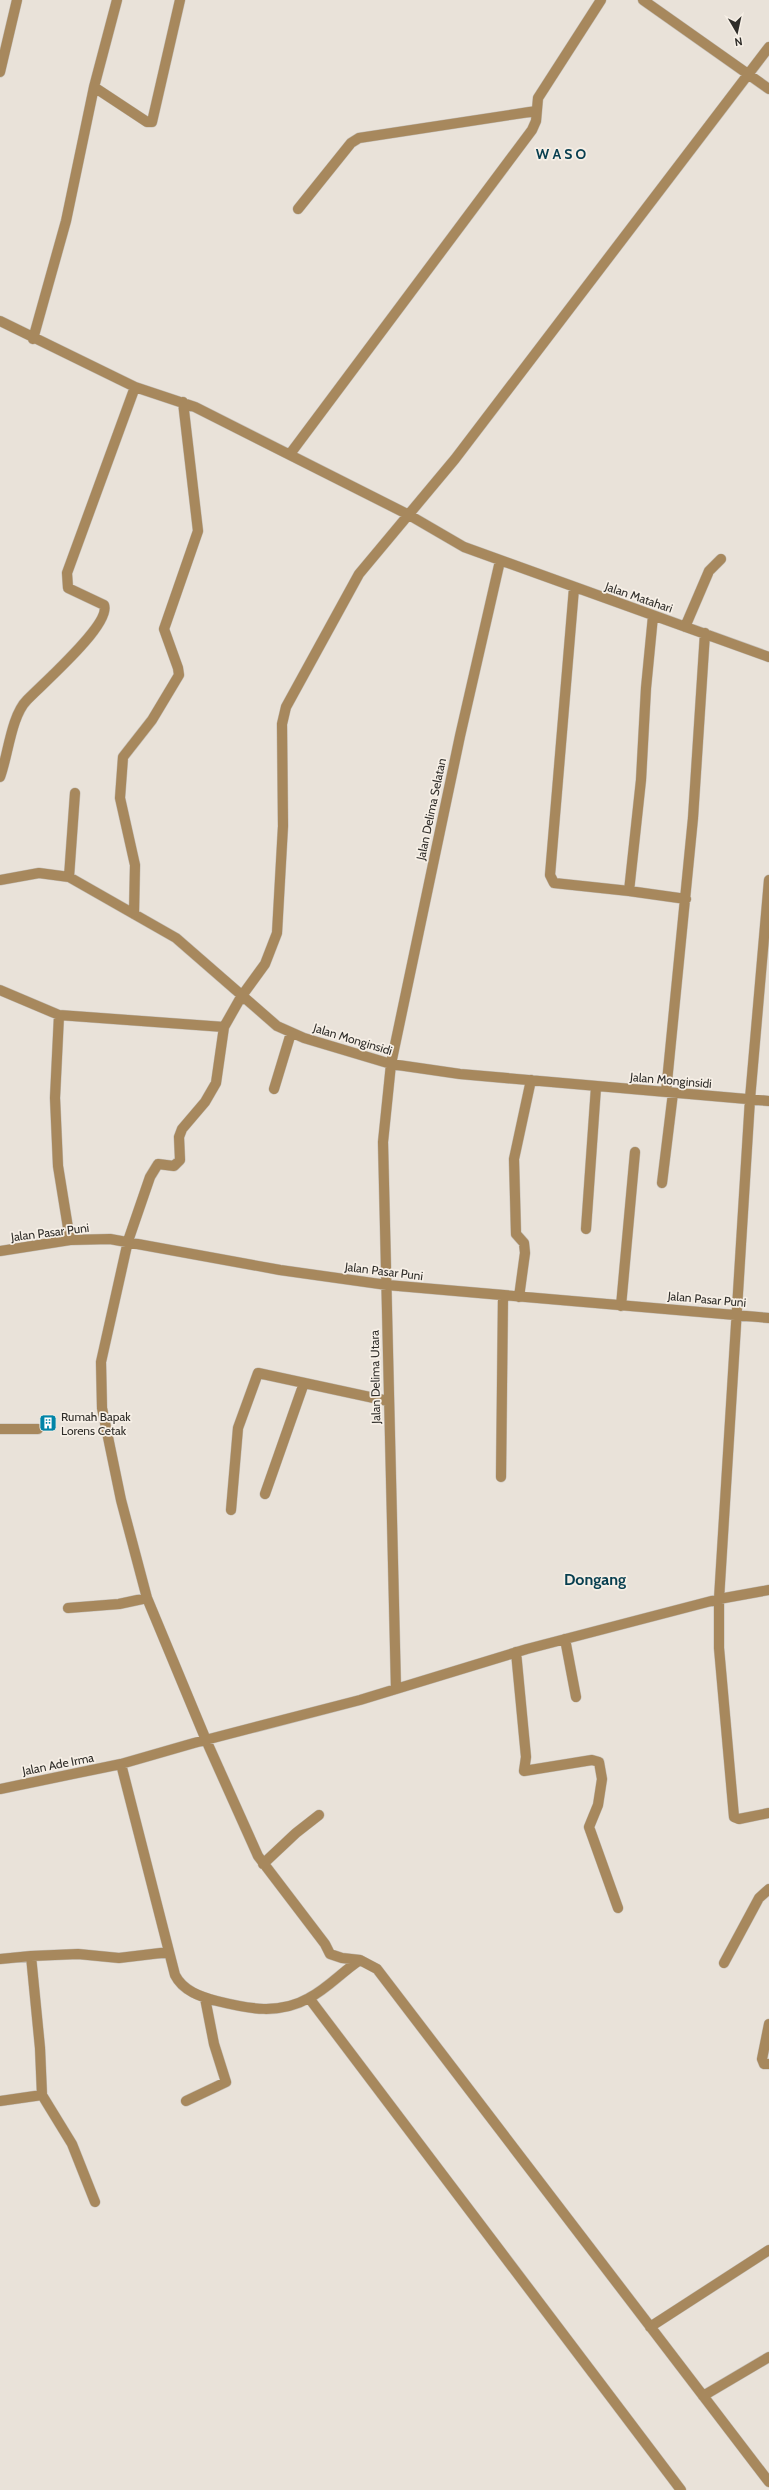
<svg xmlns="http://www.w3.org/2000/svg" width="769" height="2490" font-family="Cabin,sans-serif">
<rect width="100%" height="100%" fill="#e9e2d9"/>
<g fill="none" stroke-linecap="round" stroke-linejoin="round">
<g stroke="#c4beb6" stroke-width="11">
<path id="minor" d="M643,0L769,89
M0,72L17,0
M94,87L147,122H152L180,0
M298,209L351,143L359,138L536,111
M0,321L135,387L195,407L409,515L464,547L769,657
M33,339L66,221L94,87L117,0
M290,454L532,130L536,121L538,98L601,0
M574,588L550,875L554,883L629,891
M653,616L646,688L641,780L629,891L686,899
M685,627L709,571L721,559
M0,777C8,756 11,716 27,700C40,686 112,624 104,605L68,588L67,573L135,387
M69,877L75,793
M0,880L39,873L69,877L176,938L277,1026L304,1038L391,1064L460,1074L769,1101
M769,880L750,1099L719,1599V1648L734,1817L739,1819L769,1813
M134,914L135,865L120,798L123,757L152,720L179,675L178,668L164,629L198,531L183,402
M0,990L59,1015L224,1027
M59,1015L55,1098L58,1166L70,1240
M274,1089L291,1033
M666,1092L693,818L705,633
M662,1183L673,1093
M586,1229L596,1087
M0,1251L70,1240L110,1239L280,1270L387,1285L769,1318
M519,1297L525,1253L524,1243L516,1234L514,1159L531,1080
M621,1306L635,1152
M0,1429H38
M501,1477L503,1295
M265,1494L304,1383
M231,1510L238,1428L258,1373L388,1401
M68,1608L119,1604L147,1598
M565,1639L576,1697
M516,1652L526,1757L524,1771L592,1760L599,1762L602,1779L598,1805L589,1827L618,1908
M396,1689L383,1142L391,1064L460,736L500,561
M121,1764L175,1975C183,1991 201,1997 217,2001C249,2009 279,2015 309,1998C327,1989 343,1971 360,1960L377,1969L769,2482
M0,1789L121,1764L194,1743L360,1700L527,1649L719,1599L769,1590
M263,1864L296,1833L319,1815
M31,1956L78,1954L119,1958L169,1952
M0,1959L31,1956L40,2048L42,2095
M360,1960L342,1958L330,1954L325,1944L258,1856L206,1740L147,1598L121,1500L102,1408L101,1362L128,1241L150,1177L158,1164L174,1166L180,1160L179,1137L182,1129L205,1102L216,1083L224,1027L241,997L265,964L277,933L283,826L282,724L286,707L359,574L455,459L769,47
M724,1963L759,1898L769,1889
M309,1998L681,2490
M769,2024L762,2059L764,2064H769
M0,2101L42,2095L72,2144L95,2202
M186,2101L226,2082L214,2044L205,1998
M650,2327L769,2250
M703,2396L769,2357"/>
</g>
<use href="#minor" stroke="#a7885d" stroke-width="10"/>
</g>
<defs>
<g id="building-square" transform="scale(0.9)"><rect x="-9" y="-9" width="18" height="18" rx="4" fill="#0084a7" stroke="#f6efe6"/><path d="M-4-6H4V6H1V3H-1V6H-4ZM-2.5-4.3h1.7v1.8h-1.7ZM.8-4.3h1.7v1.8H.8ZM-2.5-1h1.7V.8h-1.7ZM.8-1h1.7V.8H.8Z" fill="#fff"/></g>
</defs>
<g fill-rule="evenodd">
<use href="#building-square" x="48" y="1423"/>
</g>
<g text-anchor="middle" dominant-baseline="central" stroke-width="3.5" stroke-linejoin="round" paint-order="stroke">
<g font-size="12" fill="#2f2d29" stroke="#f6efe6">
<text transform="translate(639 597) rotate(19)">Jalan Matahari</text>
<text transform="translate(431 809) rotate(-78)">Jalan Delima Selatan</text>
<text transform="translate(353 1039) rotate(17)">Jalan Monginsidi</text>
<text transform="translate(671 1080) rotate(5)">Jalan Monginsidi</text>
<text transform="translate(50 1232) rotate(-7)">Jalan Pasar Puni</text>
<text transform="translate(384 1271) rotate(7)">Jalan Pasar Puni</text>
<text transform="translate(707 1299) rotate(5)">Jalan Pasar Puni</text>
<text transform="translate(375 1377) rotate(-91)">Jalan Delima Utara</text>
<text transform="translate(58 1764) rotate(-11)">Jalan Ade Irma</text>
</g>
<g font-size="12" fill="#2f2d29" stroke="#f6efe6" text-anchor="start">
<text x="61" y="1416">Rumah Bapak<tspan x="61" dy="14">Lorens Cetak</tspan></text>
</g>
<g font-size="14" font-weight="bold" fill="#083f50" stroke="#f6efe6">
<text x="561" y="154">W A S O</text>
</g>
<g font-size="16" font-weight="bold" fill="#083f50" stroke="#f6efe6">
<text x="595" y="1579">Dongang</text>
</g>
</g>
<g transform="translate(737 32) rotate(171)" stroke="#f6efe6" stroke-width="3" paint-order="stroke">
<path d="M0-3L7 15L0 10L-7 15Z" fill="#2f2d29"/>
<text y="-6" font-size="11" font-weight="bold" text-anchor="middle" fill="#2f2d29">N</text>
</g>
</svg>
